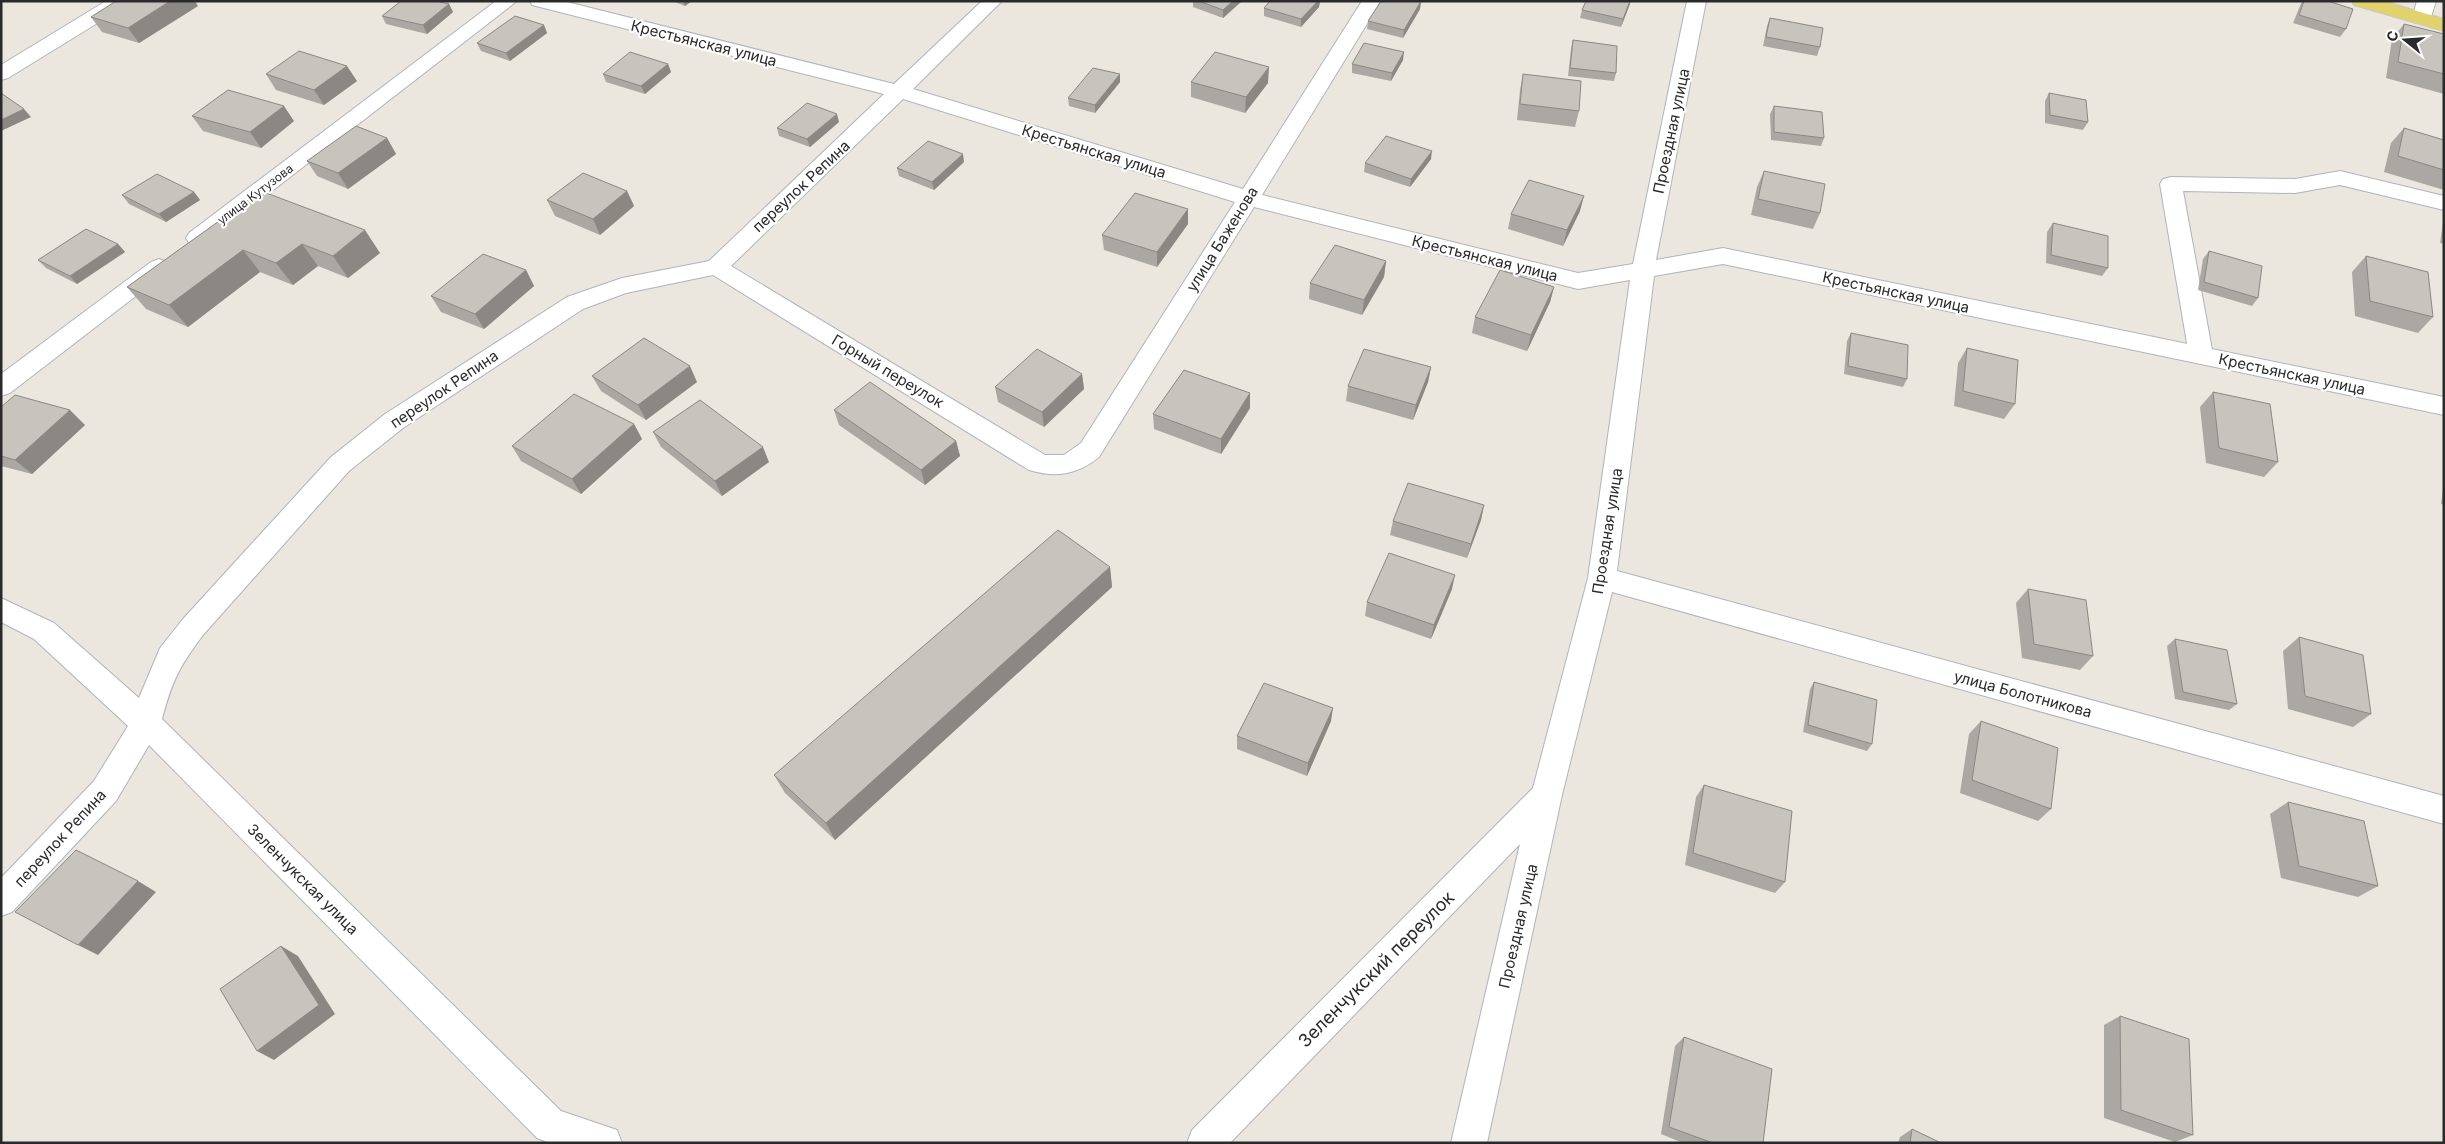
<svg xmlns="http://www.w3.org/2000/svg" width="2445" height="1144" font-family="Inter,sans-serif">
<rect width="100%" height="100%" fill="#ebe7de"/>
<g fill="none" stroke-linecap="round" stroke-linejoin="round">
<g stroke="#b1b3bc" stroke-width="2">
<path id="lane" d="M2340,171L2444,196V210L2340,185L2295,193L2183,191L2213,355L2210,361L2201,364L2192,361L2189,355L2160,184L2163,179L2171,177L2295,179Z"/>
</g>
<g stroke="#b1b3bc" stroke-width="2">
<path id="street" d="M106,1H129L127,5L8,78L1,80V65Z
M496,1H517L205,243L197,245L189,243L186,238L189,233Z
M530,1H563L894,84L982,1H1002L913,89L1243,189L1362,1H1381L1262,195L1578,273L1633,264L1687,1H1706L1656,260L1723,248L2444,397V415L1723,264L1654,276L1617,571L2444,796V824L1612,592L1562,795L1487,1143H1451L1520,844L1230,1143H1187L1192,1130L1533,788L1588,578L1630,280L1578,289L1254,207L1099,457C1077,475 1055,478 1029,470L713,275L626,293L583,309L403,428L349,471L203,635C179,667 172,681 162,719L561,1111L617,1130L622,1143H550L537,1138L149,745L116,801L12,912L1,916V878L94,781L128,726L34,639L1,622V598L54,623L139,698L160,648L183,619L331,457L385,414L567,297L622,278L709,261L884,94L532,5ZM903,99L1235,202L1081,443L1064,455H1045L731,266Z
M2417,1H2436L2429,23H2415L2412,19Z
M159,259L167,262L170,267L167,272L10,393L1,396V374L151,262Z"/>
</g>
<g stroke="#c8c8c8" stroke-width="2">
<path id="primary" d="M2352,1H2383L2444,19V31L2354,5Z"/>
</g>
<use href="#lane" fill="#fff" fill-rule="evenodd"/>
<use href="#street" fill="#fff" fill-rule="evenodd"/>
<use href="#primary" fill="#e2d26c" fill-rule="evenodd"/>
</g>
<path fill="#aba8a3" d="M672,1H692L685,6Z
M1193,1H1242L1223,18L1193,7Z
M1270,1H1320L1319,7L1301,27L1264,16V8Z
M1421,1L1420,9L1403,38L1367,29L1368,21Z
M1586,1H1631L1621,27L1580,18L1582,10Z
M2302,1H2328L2346,29L2340,37L2293,23Z
M449,4L453,12L427,34L386,24L382,16Z
M198,6L139,43L102,32L91,17Z
M1770,18L1820,47L1817,56L1763,46L1767,26Z
M2404,24L2444,34V94L2386,78L2392,39Z
M544,25L547,33L510,61L481,51L477,43Z
M1573,40L1616,73L1614,81L1568,76L1571,49Z
M1403,60L1391,81L1352,73V64Z
M668,64L671,72L645,94L606,82L603,74Z
M266,74L357,81L324,105L276,90Z
M1120,74V82L1095,113L1069,106L1068,98Z
M1523,74L1579,111L1575,127L1517,120L1520,90Z
M1191,82L1268,83L1245,113L1191,97Z
M2049,93L2088,122L2083,130L2045,123V101Z
M1774,106L1824,138L1821,146L1771,140L1770,114Z
M192,116L294,121L261,148L203,131Z
M839,122L810,147L779,136L777,128Z
M2404,128L2444,140V190L2384,172L2391,143Z
M387,138L396,154L348,189L317,176L307,161Z
M1431,159L1410,187L1364,172L1365,163Z
M964,162L934,190L899,176L897,168Z
M1764,171L1820,213L1813,229L1751,215L1757,187Z
M261,191L380,253L348,278L318,266L293,285L260,272L188,327L146,309L127,287Z
M627,191L634,206L600,235L555,216L547,200Z
M194,192L200,200L166,222L129,204L122,195Z
M1580,211L1563,246L1508,229L1511,214Z
M2444,216V244L2440,243Z
M2053,223L2108,268L2102,276L2046,263L2047,232Z
M1188,224L1157,267L1104,250L1102,235Z
M118,244L125,252L77,284L46,268L38,260Z
M2209,251L2258,298L2252,306L2198,290L2203,259Z
M2366,256L2433,317L2418,333L2355,316L2352,272Z
M1386,261L1384,277L1362,315L1309,299L1310,283Z
M526,270L534,286L484,329L441,312L431,296Z
M1554,287L1550,302L1527,351L1472,333L1475,317Z
M1851,333L1907,379L1903,387L1844,374L1847,341Z
M1967,348L2015,404L2004,419L1954,406L1958,363Z
M1431,367L1428,382L1413,420L1346,401L1348,386Z
M1082,374L1084,389L1044,427L998,402L995,387Z
M592,376L697,382L646,420L601,391Z
M2213,392L2278,462L2264,477L2206,463L2200,407Z
M1250,393V408L1221,454L1154,429L1153,414Z
M1,407L85,425L32,474L1,466Z
M834,410L956,441L960,456L925,485L839,425Z
M634,424L642,439L581,494L521,461L512,446Z
M653,432L769,462L722,496L661,447Z
M2444,480V505L2441,504Z
M1484,505L1481,520L1467,558L1390,535L1393,521Z
M1110,567L1112,587L835,840L785,793L774,775Z
M1452,589L1431,639L1365,616L1367,602Z
M2028,589L2093,656L2080,670L2022,658L2016,603Z
M2299,637L2371,714L2353,727L2288,709L2283,651Z
M2175,639L2237,704L2229,710L2175,699L2167,646Z
M1814,682L1872,744L1867,751L1803,732L1810,689Z
M1331,721L1307,776L1237,749V736Z
M1981,721L2051,809L2038,821L1960,793L1969,734Z
M1704,785L1785,882L1775,893L1685,865L1696,797Z
M2288,802L2378,886L2358,897L2281,878L2270,814Z
M2120,1016L2193,1135L2175,1142L2104,1118V1025Z
M1684,1037L1763,1143H1683L1661,1134L1675,1046Z
M1912,1129L1941,1143H1898L1900,1137Z"/>
<path fill="#8b8884" d="M170,1H195L198,6L139,43L128,28Z
M683,1H692L685,6Z
M1233,1H1242L1223,18V10Z
M1318,1H1320L1319,7L1301,27V19Z
M1421,1L1420,9L1403,38L1404,30Z
M1630,1V4L1621,27L1623,19Z
M449,4L453,12L427,34L423,25Z
M544,25L547,33L510,61L506,53Z
M1404,52L1403,60L1391,81L1392,73Z
M668,64L671,72L645,94L641,86Z
M347,66L357,81L324,105L314,90Z
M1269,67L1268,83L1245,113L1246,97Z
M1120,74V82L1095,113V105Z
M284,106L294,121L261,148L250,132Z
M24,109L31,117L1,131V120Z
M837,114L839,122L810,147L807,139Z
M387,138L396,154L348,189L338,173Z
M1432,151L1431,159L1410,187L1411,179Z
M963,154L964,162L934,190L932,182Z
M627,191L634,206L600,235L593,219Z
M194,192L200,200L166,222L159,214Z
M1584,196L1580,211L1563,246L1567,230Z
M1188,209V224L1157,267V252Z
M365,230L380,253L348,278L333,256Z
M118,244L125,252L77,284L70,276Z
M302,244L318,266L293,285L276,263Z
M243,250L260,272L188,327L169,305Z
M1386,261L1384,277L1362,315L1364,300Z
M526,270L534,286L484,329L475,314Z
M1554,287L1550,302L1527,351L1531,335Z
M690,366L697,382L646,420L638,405Z
M1431,367L1428,382L1413,420L1416,405Z
M1082,374L1084,389L1044,427L1042,412Z
M1250,393V408L1221,454V439Z
M70,410L85,425L32,474L15,460Z
M634,424L642,439L581,494L572,479Z
M956,441L960,456L925,485L921,470Z
M763,447L769,462L722,496L715,481Z
M1484,505L1481,520L1467,558L1471,544Z
M1110,567L1112,587L835,840L826,823Z
M1455,575L1452,589L1431,639L1434,625Z
M1333,708L1331,721L1307,776L1308,763Z
M138,881L156,892L98,955L78,945Z
M281,946L298,956L335,1014L274,1060L257,1051Z"/>
<path fill="#c7c3bd" stroke="#8b8884" d="M116,1H170L128,28L91,17Z
M401,1H436L449,4L423,25L382,16Z
M1199,1H1233L1223,10Z
M1270,1H1318L1301,19L1264,8Z
M1381,1H1421L1404,30L1368,21Z
M1586,1H1630L1623,19L1582,10Z
M2304,1H2328L2353,9L2346,29L2299,15Z
M515,16L544,25L506,53L477,43Z
M1770,18L1823,28L1820,47L1766,37Z
M2404,24L2444,34V74L2398,62Z
M1573,40L1617,46L1616,73L1570,68Z
M1364,43L1404,52L1392,73L1352,64Z
M299,51L347,66L314,90L266,74Z
M630,52L668,64L641,86L603,74Z
M1215,52L1269,67L1246,97L1191,82Z
M1093,68L1120,74L1095,105L1068,98Z
M1523,74L1581,81L1579,111L1520,104Z
M228,90L284,106L250,132L192,116Z
M1,93L24,109L1,120Z
M2049,93L2086,100L2088,122L2050,115Z
M807,103L837,114L807,139L777,128Z
M1774,106L1822,112L1824,138L1774,132Z
M356,126L387,138L338,173L307,161Z
M2404,128L2444,140V170L2398,156Z
M1386,136L1432,151L1411,179L1365,163Z
M928,141L963,154L932,182L897,168Z
M1764,171L1825,184L1820,213L1758,199Z
M583,173L627,191L593,219L547,200Z
M157,174L194,192L159,214L122,195Z
M1529,180L1584,196L1567,230L1511,214Z
M261,191L365,230L333,256L302,244L276,263L243,250L169,305L127,287Z
M1135,193L1188,209L1157,252L1102,235Z
M2053,223L2108,236V268L2051,255Z
M86,229L118,244L70,276L38,260Z
M1335,245L1386,261L1364,300L1310,283Z
M2209,251L2262,266L2258,298L2204,282Z
M483,254L526,270L475,314L431,296Z
M2366,256L2428,272L2433,317L2370,301Z
M1500,270L1554,287L1531,335L1475,317Z
M1851,333L1908,345L1907,379L1848,366Z
M644,338L690,366L638,405L592,376Z
M1967,348L2018,360L2015,404L1963,391Z
M1037,349L1082,374L1042,412L995,387Z
M1364,349L1431,367L1416,405L1348,386Z
M1184,370L1250,393L1221,439L1153,414Z
M870,382L956,441L921,470L834,410Z
M2213,392L2270,404L2278,462L2219,448Z
M574,394L634,424L572,479L512,446Z
M15,395L70,410L15,460L1,456V407Z
M700,400L763,447L715,481L653,432Z
M1408,483L1484,505L1471,544L1393,521Z
M1058,530L1110,567L826,823L774,775Z
M1389,553L1455,575L1434,625L1367,602Z
M2028,589L2086,600L2093,656L2034,644Z
M2299,637L2363,655L2371,714L2305,696Z
M2175,639L2227,650L2237,704L2183,692Z
M1814,682L1877,700L1872,744L1808,725Z
M1264,683L1333,708L1308,763L1237,736Z
M1981,721L2058,748L2051,809L1972,780Z
M1704,785L1792,811L1785,882L1693,853Z
M2288,802L2364,821L2378,886L2299,866Z
M76,850L138,881L78,945L15,912Z
M281,946L319,1005L257,1051L220,989Z
M2120,1016L2189,1039L2193,1135L2121,1110Z
M1684,1037L1772,1069L1763,1143H1713L1669,1127Z
M1912,1129L1941,1143H1910Z"/>
<g text-anchor="middle" dominant-baseline="central" stroke-width="4.5" stroke-linejoin="round" paint-order="stroke">
<g font-size="12" fill="#2a2a2a" stroke="#fff">
<text transform="translate(255 194) rotate(-37)">улица Кутузова</text>
</g>
<g font-size="15" fill="#2a2a2a" stroke="#fff">
<text transform="translate(704 43) rotate(14)">Крестьянская улица</text>
<text transform="translate(1671 131) rotate(-78)">Проездная улица</text>
<text transform="translate(1094 151) rotate(17)">Крестьянская улица</text>
<text transform="translate(801 186) rotate(-43)">переулок Репина</text>
<text transform="translate(1222 239) rotate(-58)">улица Баженова</text>
<text transform="translate(1485 258) rotate(14)">Крестьянская улица</text>
<text transform="translate(1896 292) rotate(12)">Крестьянская улица</text>
<text transform="translate(888 371) rotate(31)">Горный переулок</text>
<text transform="translate(2292 374) rotate(12)">Крестьянская улица</text>
<text transform="translate(444 389) rotate(-34)">переулок Репина</text>
<text transform="translate(1607 531) rotate(-81)">Проездная улица</text>
<text transform="translate(2023 694) rotate(15)">улица Болотникова</text>
<text transform="translate(60 838) rotate(-47)">переулок Репина</text>
<text transform="translate(303 879) rotate(45)">Зеленчукская улица</text>
<text transform="translate(1518 926) rotate(-77)">Проездная улица</text>
</g>
<g font-size="18" fill="#2a2a2a" stroke="#fff">
<text transform="translate(1376 969) rotate(-45)">Зеленчукский переулок</text>
</g>
</g>
<rect width="2445" height="1144" fill="none" stroke="#2a2a2a" stroke-width="5"/>
<g transform="translate(2405 40) rotate(287)" stroke="#ffffff" stroke-width="4" paint-order="stroke">
<path d="M0-4L9 19L0 12L-9 19Z" fill="#2a2a2a"/>
<text y="-8" font-size="14" font-weight="bold" text-anchor="middle" fill="#2a2a2a">С</text>
</g>
</svg>
